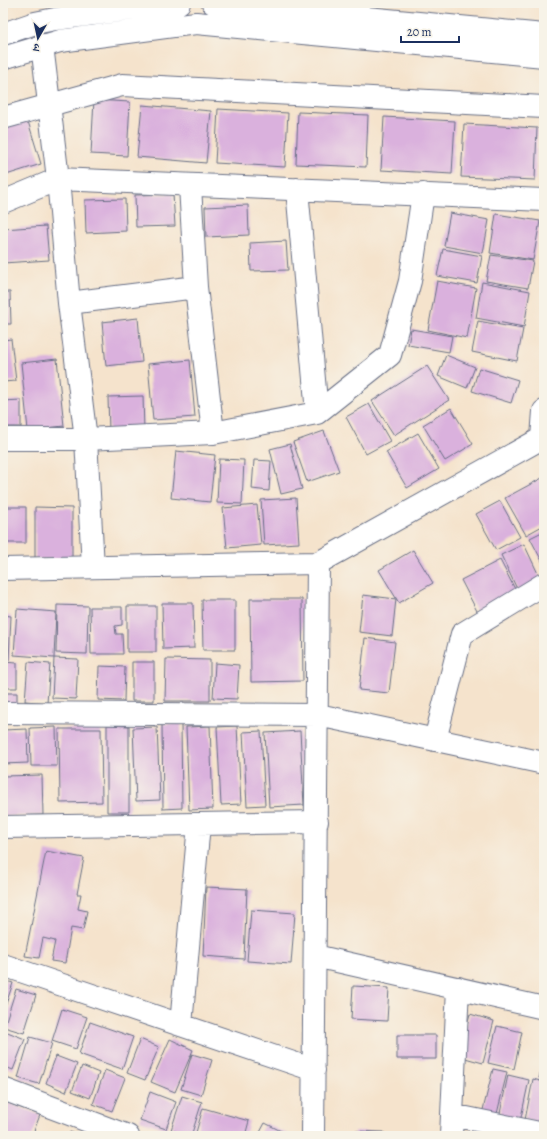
<svg xmlns="http://www.w3.org/2000/svg" width="547" height="1139" font-family="Alegreya,'Noto Serif Devanagari',serif">
<rect width="100%" height="100%" fill="#f7f3e8"/>
<filter id="ink" filterUnits="userSpaceOnUse"><feTurbulence type="fractalNoise" baseFrequency=".025" numOctaves="2"/><feDisplacementMap in="SourceGraphic" scale="8" xChannelSelector="R" yChannelSelector="G"/><feConvolveMatrix kernelMatrix="1 2 1 2 8 2 1 2 1" color-interpolation-filters="sRGB"/></filter>
<filter id="wash" filterUnits="userSpaceOnUse"><feTurbulence type="fractalNoise" baseFrequency=".012" numOctaves="4" result="noise"/><feDisplacementMap in="SourceGraphic" scale="16" xChannelSelector="R" yChannelSelector="G"/><feGaussianBlur stdDeviation="0.9" result="paint"/><feColorMatrix in="noise" values="0 0 0 0 0 0 0 0 0 0 0 0 0 0 0 0 0 1.4 0 .05"/><feComposite in="paint" operator="in"/></filter>
<g filter="url(#wash)">
<rect width="100%" height="100%" fill="#f5e3cc"/>
<g id="blocks">
<path fill="#dab1dd" d="M94,100L130,102L127,156L91,154Z
M142,105L211,111L206,163L137,157Z
M218,109L288,113L285,167L215,163Z
M298,112L368,115L366,167L296,164Z
M384,117L455,121L452,174L381,170Z
M27,118L41,164L3,176V125Z
M464,124L537,128L535,180L461,177Z
M173,194L175,226L136,227L135,195Z
M125,199L126,231L86,233L85,200Z
M248,205L249,235L206,237L205,207Z
M450,213L489,220L483,253L444,246Z
M496,214L540,221L533,260L490,253Z
M46,226L49,260L3,263V229Z
M286,241L288,270L251,271L250,243Z
M443,249L482,256L477,283L437,276Z
M491,255L533,261L528,288L486,281Z
M437,281L476,288L467,338L428,330Z
M482,282L530,291L524,327L476,318Z
M3,292H10L11,324H3Z
M138,318L142,362L106,366L102,322Z
M478,321L523,329L517,361L472,352Z
M411,329L452,336L449,352L408,345Z
M11,339L16,381L3,382V340Z
M446,355L475,367L467,388L438,376Z
M57,359L64,426L28,430L21,363Z
M190,360L195,417L153,420L148,364Z
M427,366L449,400L394,435L372,401Z
M479,368L518,380L511,403L472,391Z
M143,396L144,430L109,431L108,397Z
M21,400V427H3V401Z
M369,404L390,441L366,454L346,417Z
M451,408L473,444L445,461L423,425Z
M324,431L339,471L307,482L293,442Z
M418,433L439,469L407,488L386,452Z
M290,444L302,489L281,494L270,449Z
M176,451L215,455L210,502L171,498Z
M219,459L244,460L242,504L217,503Z
M254,460L271,461L269,491L252,489Z
M544,477V525L526,535L505,498Z
M296,498L299,543L264,545L261,500Z
M500,501L520,537L496,550L476,514Z
M257,505L261,545L227,548L223,508Z
M3,507H26V543H3Z
M35,507L72,508V560L35,559Z
M544,531V565L530,538Z
M524,544L541,580L518,591L501,555Z
M413,550L433,583L399,603L379,570Z
M500,560L518,595L479,615L461,580Z
M363,595L396,599L392,636L359,632Z
M250,599H302L303,681L251,682Z
M202,600H235V650H203Z
M162,603H193L194,648L163,649Z
M57,605L88,606L87,654L56,653Z
M127,606H156V652H127Z
M90,607H122V625L115,626L116,634H122L123,654H91Z
M17,609L56,612L54,658L14,655Z
M3,615L11,616L9,660H3Z
M365,638L395,642L389,693L359,690Z
M54,658L78,659L76,699L52,698Z
M166,659L210,660V701H165Z
M3,662L17,663V688H3Z
M28,662L50,664L47,703L25,701Z
M132,662H154V701H132Z
M215,663L239,665L237,699L213,698Z
M99,666L125,667L124,701L98,700Z
M3,693H17V708L3,707Z
M181,723L182,808L163,809L162,724Z
M107,725L129,726V812H107Z
M210,726L213,809L189,810L186,727Z
M237,726L241,804L221,805L217,727Z
M56,727L57,766H31L30,728Z
M157,727L160,800L136,801L133,728Z
M27,729L28,763L3,764V730Z
M59,729H101L102,802L60,803Z
M261,731L265,805L247,806L243,732Z
M300,731L304,805L269,807L265,733Z
M42,775L43,815L3,816V776Z
M46,851L84,858L77,894H81L78,909L87,911L83,930L71,928L65,963L51,961L55,941L43,938L39,958L25,956Z
M206,887L247,889L244,959L203,956Z
M251,910L295,913L291,964L247,961Z
M3,980L13,983L3,1013Z
M353,986L389,988L387,1021L351,1019Z
M16,989L36,995L24,1033L4,1027Z
M62,1009L87,1017L76,1049L52,1041Z
M470,1014L494,1021L483,1063L458,1056Z
M90,1022L133,1037L122,1069L79,1054Z
M497,1026L522,1032L514,1069L488,1063Z
M5,1031L25,1039L13,1070L3,1066V1035Z
M397,1035H436V1059H397Z
M30,1037L52,1043L39,1084L18,1078Z
M140,1039L159,1047L145,1080L127,1073Z
M170,1039L193,1050L175,1092L151,1082Z
M192,1054L212,1060L201,1095L181,1089Z
M56,1056L77,1064L66,1092L46,1083Z
M544,1061V1079L539,1078Z
M82,1066L99,1073L90,1098L72,1091Z
M493,1069L507,1072L496,1118L482,1114Z
M105,1070L125,1078L112,1111L93,1104Z
M508,1075L529,1080L520,1122L499,1118Z
M533,1079L544,1082V1124L525,1120Z
M150,1092L176,1102L166,1129L140,1120Z
M182,1096L202,1102L191,1136L171,1130Z
M3,1101L40,1115L32,1136H3Z
M203,1108L249,1121L245,1136H195Z
M265,1123L291,1136H258Z
M355,1131L384,1132V1136H355Z
M70,1132L81,1136H68Z"/>
</g>
</g>
<g filter="url(#ink)">
<use href="#blocks" fill-opacity="0" stroke="#676e84" stroke-width="1"/>
<g fill="none" stroke-linecap="round" stroke-linejoin="round">
<g stroke="#676e84" stroke-width="24">
<path id="minor" d="M42,45L58,179L69,303L86,439L93,567
M3,118L122,85L544,107
M190,186L196,287L213,433
M297,189L317,413
M3,202L58,179L544,200
M69,303L196,287
M542,438L544,411
M3,439H86L213,433L317,413L390,355L410,281L423,194
M3,569L318,563L544,437
M3,713L318,715L544,763
M435,740L462,634L544,584
M3,827L317,822
M315,956L544,1008
M3,965L314,1070
M181,1025L199,824
M3,1089L128,1136
M452,1115L544,1134
M313,1136L318,563
M451,1136L458,988"/>
</g>
<g stroke="#676e84" stroke-width="24">
<path id="major" d="M213,3L544,35
M3,34L35,23L55,19L179,3
M3,58L60,41L196,23L544,56"/>
</g>
<use href="#minor" stroke="#fff" stroke-width="22"/>
<use href="#major" stroke="#fff" stroke-width="22"/>
</g>
</g>
<rect width="547" height="1139" fill="none" stroke="#f7f3e8" stroke-width="16"/>
<g transform="translate(38 38) rotate(189)" stroke="#f7f3e8" stroke-width="3" paint-order="stroke">
<path d="M0-3L7 15L0 10L-7 15Z" fill="#1b2f5e"/>
<text y="-6" font-size="11" font-weight="bold" text-anchor="middle" fill="#1b2f5e">उ</text>
</g>
<path d="M401 36v6h58v-6" fill="none" stroke="#1b2f5e" stroke-width="2"/>
<text x="407" y="36" font-size="12" fill="#1b2f5e" stroke="#f7f3e8" stroke-width="3" paint-order="stroke">20 m</text>
</svg>
